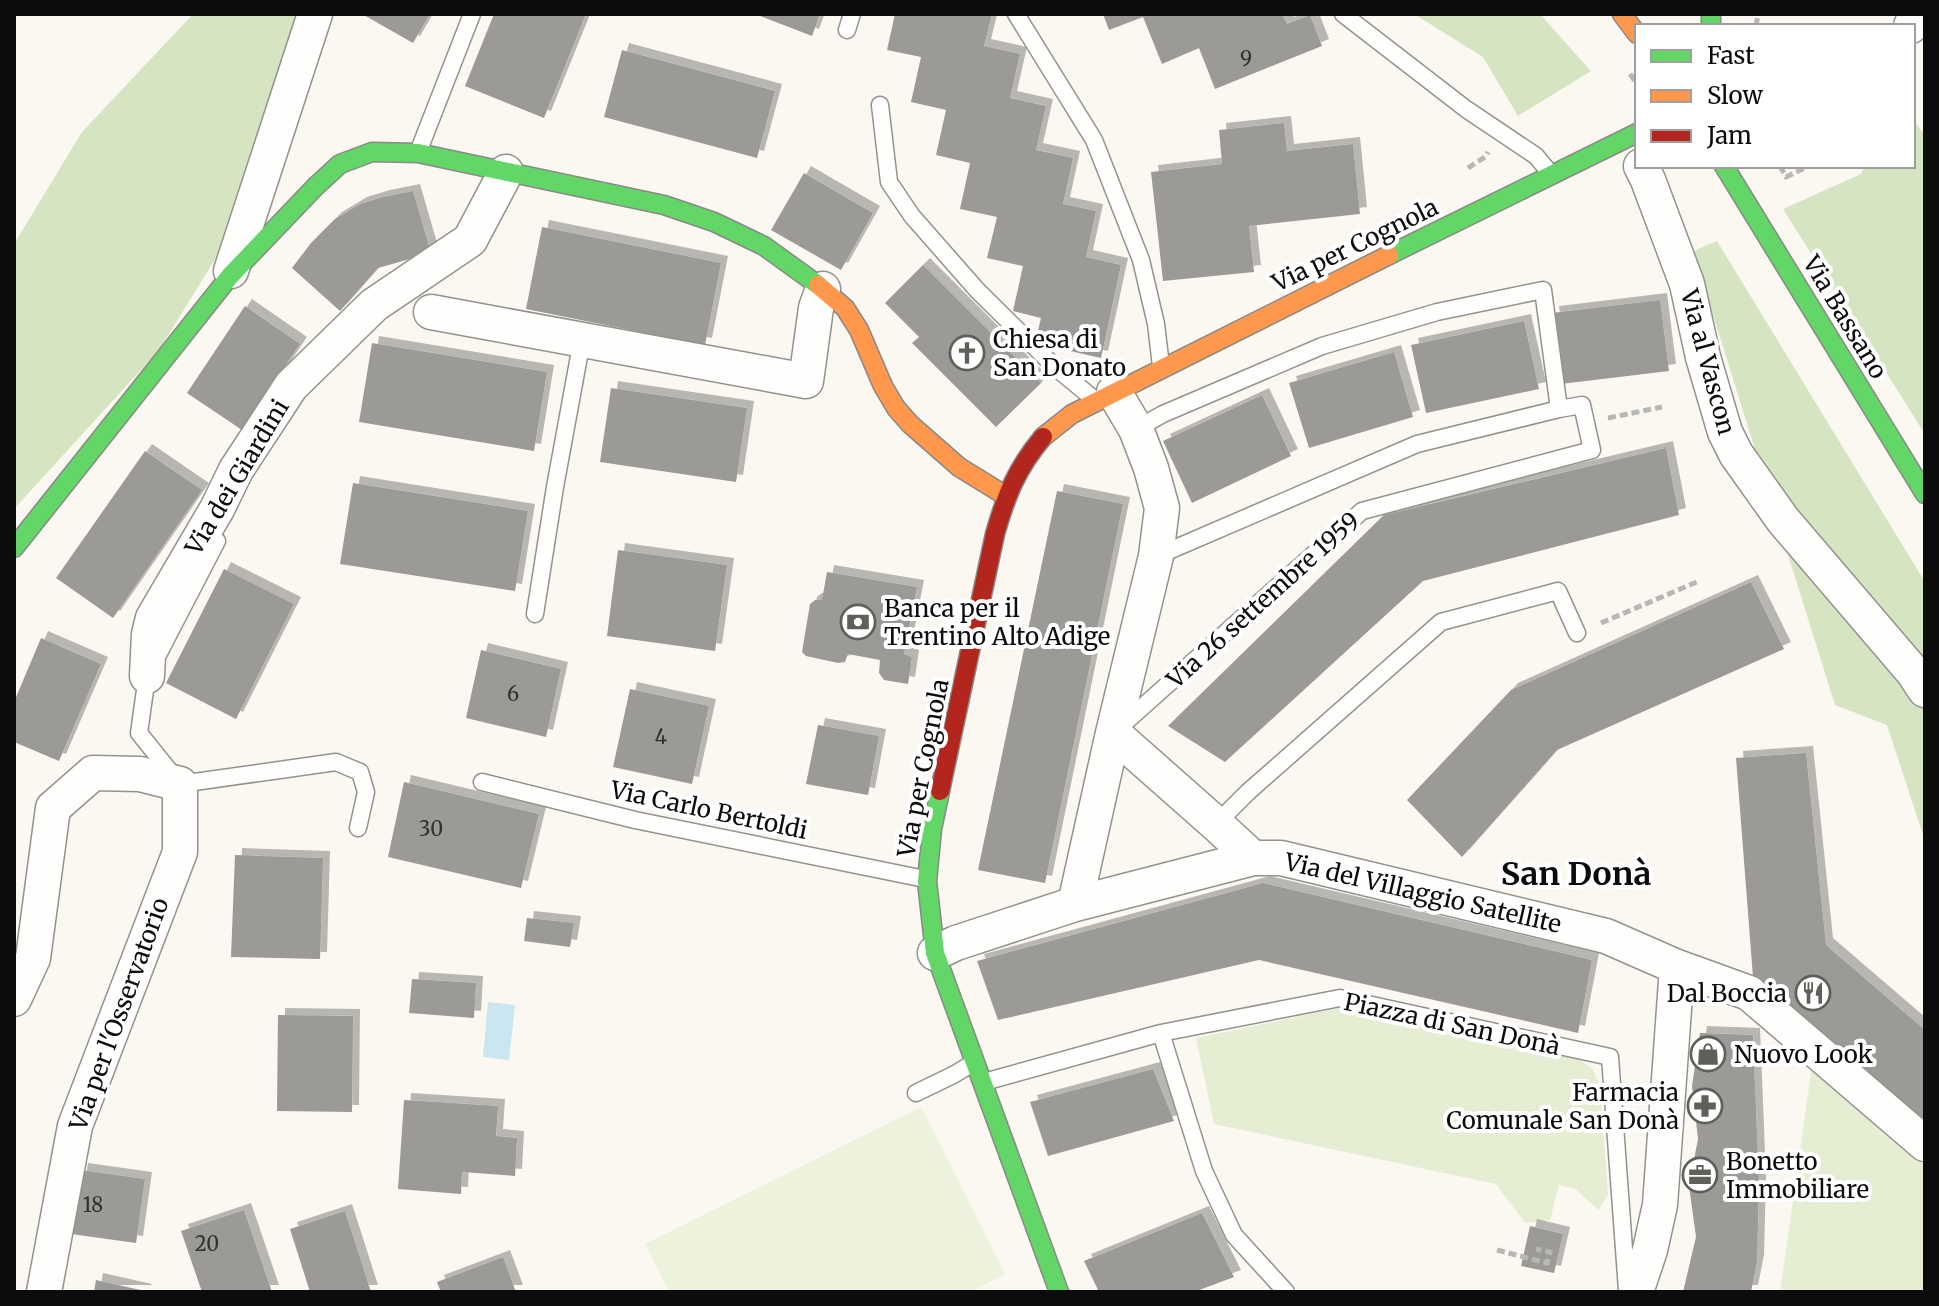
<svg xmlns="http://www.w3.org/2000/svg" width="1939" height="1306" font-family="Merriweather,serif">
<defs>
<filter id="shadow"><feDropShadow dx="7" dy="-7" stdDeviation="0" flood-color="#0004"/></filter>
</defs>
<rect width="100%" height="100%" fill="#faf8f1"/>
<path fill="#e5eed2" d="M1345,1007L1578,1059L1592,1068L1600,1086L1608,1194L1599,1210L1575,1189L1559,1185L1550,1220L1525,1223L1496,1184L1214,1124L1196,1038Z
M1812,1065L1925,1165V1292H1780Z"/>
<path fill="#d6e5c1" d="M193,14H297L238,222L159,350L14,509V244L82,132Z
M1414,14H1540L1591,71L1518,116L1483,57Z
M1913,120L1925,135V434L1783,209L1861,174L1865,166H1913Z
M1717,241L1925,582V841L1887,725L1835,705L1693,251Z"/>
<path fill="#edf2dc" d="M921,1107L1005,1274L970,1292H669L645,1244Z"/>
<path fill="#cae6f1" d="M488,1002L515,1005L509,1060L483,1057Z"/>
<path fill="#9c9a97" filter="url(#shadow)" d="M362,14H430L413,43Z
M494,14H586L544,118L465,86Z
M755,14H820L812,36Z
M895,14H992L984,46L1020,54L1010,98L1046,106L1036,150L1073,158L1063,204L1096,211L1086,257L1121,265L1101,358L1035,343L1041,318L1013,311L1023,266L987,258L997,217L960,209L970,163L936,155L946,110L911,102L921,57L887,50Z
M1103,14H1282L1287,24L1310,15L1322,46L1215,89L1199,48L1162,64L1143,17L1109,30Z
M622,50L775,91L757,158L604,117Z
M1284,123L1287,151L1353,144L1360,214L1249,226L1254,272L1163,281L1151,172L1222,164L1219,130Z
M804,173L873,213L841,270L771,230Z
M413,191L431,253L378,268L340,311L292,268L311,243L335,219L360,204L383,197Z
M542,227L721,263L705,345L526,309Z
M923,265L1041,383L996,427L912,343L919,337L885,303Z
M1660,300L1669,371L1561,384L1552,313Z
M245,306L300,344L242,430L187,393Z
M1524,321L1539,389L1426,413L1411,345Z
M372,343L547,372L534,451L359,422Z
M1394,352L1413,417L1309,448L1289,383Z
M611,388L747,408L736,482L600,462Z
M1262,395L1291,456L1192,503L1163,441Z
M1666,448L1679,515L1423,581L1225,762L1168,726L1384,515Z
M145,451L202,490L113,618L56,578Z
M353,483L528,511L515,591L340,564Z
M1057,491L1123,504L1045,883L978,870Z
M618,550L727,565L715,651L607,636Z
M224,569L294,604L236,719L166,683Z
M827,572L917,587L904,654L912,657L908,684L884,680L879,673L880,660L848,654L845,662L838,663L806,656L802,652L810,604L815,600H822Z
M1751,582L1784,649L1557,750L1462,857L1407,800L1511,690Z
M41,638L101,664L59,761L14,742V702Z
M481,650L561,669L546,737L466,718Z
M630,689L709,706L692,784L613,767Z
M818,725L879,736L868,795L806,784Z
M1806,753L1826,945L1925,1030V1127L1753,977L1736,758Z
M404,782L539,814L521,888L388,857Z
M235,855L323,858L320,959L231,957Z
M1263,883L1592,960L1578,1033L1259,960L998,1020L977,961Z
M527,918L574,923L570,947L524,941Z
M412,979L476,983L474,1018L409,1013Z
M278,1015L353,1016L352,1112L277,1111Z
M1700,1033L1753,1035L1759,1184L1757,1262L1751,1292H1683L1696,1237L1689,1186L1698,1139L1692,1086Z
M1153,1069L1174,1121L1048,1156L1030,1102Z
M404,1100L498,1106L496,1136L517,1138L515,1176L462,1172L461,1194L398,1189Z
M81,1170L145,1179L136,1243L71,1234Z
M244,1210L272,1292H202L181,1231Z
M345,1211L371,1292H310L290,1229Z
M1202,1213L1234,1277L1194,1292H1099L1084,1261Z
M1530,1226L1563,1234L1554,1273L1521,1266Z
M503,1257L516,1292H441L437,1282Z
M96,1280L145,1291L144,1292H94Z"/>
<g fill="none" stroke-linecap="round" stroke-linejoin="round">
<g stroke="#93928f" stroke-width="19">
<path id="lane" d="M1016,14L1094,140L1141,260L1156,324L1161,366
M1343,14L1466,109L1536,156L1550,173
M847,30L852,14
M880,105L889,182L912,216L977,290L1055,367L1095,400
M419,150L472,14
M1136,429L1163,414L1322,346L1437,312L1543,290L1559,409
M217,541L147,676L139,733L180,784L336,762L360,772L366,792L358,828
M535,614L555,487L582,340
M1120,727L1362,511L1592,450L1582,405L1559,409L1417,444L1157,556
M482,782L635,820L925,879
M1216,824L1248,792L1441,622L1558,591L1577,633
M1161,1033L1204,1171L1234,1235L1286,1292
M984,1082L1161,1033L1340,998L1610,1057L1627,1290
M916,1093L955,1074L973,1063"/>
</g>
<g stroke="#93928f" stroke-width="37">
<path id="street" d="M1911,26L1916,14
M1641,166L1648,180L1687,284L1703,357L1725,432L1736,454L1783,520L1913,672L1925,690
M231,271L315,14
M431,312L806,381L816,308L823,289
M147,676L149,634L153,618L217,509L236,470L291,386L374,305L470,240L506,172
M1113,733L1216,824L1253,858
M1075,904L1113,733L1156,556L1162,508L1151,468L1136,429L1114,392
M935,953L956,943L1075,904L1253,858H1281L1606,936L1677,967L1749,993L1925,1144
M14,999L33,958L53,808L93,773L140,774L180,784V852L75,1126L44,1292
M1636,1292L1650,1250L1660,1205L1677,967"/>
</g>
<g stroke="#8a8986" stroke-width="21">
<path id="fast" d="M1711,14V26
M1724,166L1925,494
M1389,255L1637,133
M14,548L230,276L316,186L340,164L372,152L418,153L664,205L714,222L764,246L818,285
M940,791L932,829L927,881L935,953L1059,1292"/>
</g>
<g stroke="#8a8986" stroke-width="21">
<path id="slow" d="M1622,14L1637,34
M818,285L845,308L859,330L883,386L896,408L910,424L959,467L1006,496
M1043,437L1072,414L1389,255"/>
</g>
<g stroke="#8a8986" stroke-width="21">
<path id="jam" d="M940,791L995,534C1006,495 1017,468 1043,437"/>
</g>
<path stroke="#b7b7b6" stroke-width="5" stroke-dasharray="8 4" stroke-linecap="butt" d="M1756,26L1758,14
M1630,74L1637,84
M1780,166L1786,177L1809,166
M1468,168L1485,157L1488,152
M1608,418L1662,407
M1601,623L1699,581
M1497,1250L1547,1263L1550,1252L1536,1249"/>
<use href="#lane" stroke="#fefefd" stroke-width="16"/>
<use href="#street" stroke="#fefefd" stroke-width="34"/>
<use href="#fast" stroke="#63d668" stroke-width="18"/>
<use href="#slow" stroke="#ff974d" stroke-width="18"/>
<use href="#jam" stroke="#b3261e" stroke-width="18"/>
</g>
<defs>
<g id="church-ring" transform="scale(1.8)"><circle r="9.5" fill="#fff" stroke="#5f5f5c" stroke-width="1.5"/><path d="M-1.2-6h2.4v3.5h3.3v2.4h-3.3V6h-2.4V-.1h-3.3v-2.4h3.3Z" fill="#5f5f5c"/></g>
<g id="bank-ring" transform="scale(1.8)"><circle r="9.5" fill="#fff" stroke="#5f5f5c" stroke-width="1.5"/><path d="M-6-4H6V4H-6ZM0-2.3a2.3 2.3 0 1 0 0 4.6a2.3 2.3 0 1 0 0-4.6Z" fill="#5f5f5c"/></g>
<g id="restaurant-ring" transform="scale(1.8)"><circle r="9.5" fill="#fff" stroke="#5f5f5c" stroke-width="1.5"/><path d="M-5-6h1v4h1v-4h1v4h1v-4h1v5L-1.5 .5V6h-2V.5L-5-1ZM5-6V6H3V1.5H1.5Q1.5-4 5-6Z" fill="#5f5f5c"/></g>
<g id="shop-ring" transform="scale(1.8)"><circle r="9.5" fill="#fff" stroke="#5f5f5c" stroke-width="1.5"/><path d="M-5-2.5h2.3a2.7 3.5 0 0 1 5.4 0H5L5.5 6h-11ZM-1.5-2.5h3a1.5 2.3 0 0 0-3 0Z" fill="#5f5f5c"/></g>
<g id="pharmacy-ring" transform="scale(1.8)"><circle r="9.5" fill="#fff" stroke="#5f5f5c" stroke-width="1.5"/><path d="M-2-6h4v4h4v4h-4v4h-4v-4h-4v-4h4Z" fill="#5f5f5c"/></g>
<g id="office-ring" transform="scale(1.8)"><circle r="9.5" fill="#fff" stroke="#5f5f5c" stroke-width="1.5"/><path d="M-6-3h4V-5.5h4V-3h4V5H-6ZM-1-4.5V-3h2v-1.5ZM-6 0V1H6V0Z" fill="#5f5f5c"/></g>
</defs>
<g fill-rule="evenodd">
<use href="#church-ring" x="967" y="353"/>
<use href="#bank-ring" x="858" y="622"/>
<use href="#restaurant-ring" x="1813" y="993"/>
<use href="#shop-ring" x="1708" y="1054"/>
<use href="#pharmacy-ring" x="1705" y="1106"/>
<use href="#office-ring" x="1700" y="1175"/>
</g>
<g text-anchor="middle" dominant-baseline="central" stroke-width="8" stroke-linejoin="round" paint-order="stroke">
<g font-size="20" fill="#30302f">
<text x="1246" y="58">9</text>
<text x="513" y="693">6</text>
<text x="661" y="736">4</text>
<text x="431" y="828">30</text>
<text x="93" y="1204">18</text>
<text x="207" y="1243">20</text>
</g>
<g font-size="24" fill="#0c0c0c" stroke="#fff">
<text transform="translate(1355 245) rotate(-26)">Via per Cognola</text>
<text transform="translate(1845 317) rotate(59)">Via Bassano</text>
<text transform="translate(1708 362) rotate(75)">Via al Vascon</text>
<text transform="translate(237 477) rotate(-59)">Via dei Giardini</text>
<text transform="translate(1263 600) rotate(-42)">Via 26 settembre 1959</text>
<text transform="translate(923 768) rotate(-79)">Via per Cognola</text>
<text transform="translate(709 810) rotate(12)">Via Carlo Bertoldi</text>
<text transform="translate(1423 893) rotate(13)">Via del Villaggio Satellite</text>
<text transform="translate(119 1014) rotate(-70)">Via per l'Osservatorio</text>
<text transform="translate(1452 1024) rotate(12)">Piazza di San Donà</text>
</g>
<g font-size="24" fill="#0c0c0c" stroke="#fff" text-anchor="start">
<text x="993" y="339">Chiesa di<tspan x="993" dy="28">San Donato</tspan></text>
<text x="884" y="608">Banca per il<tspan x="884" dy="28">Trentino Alto Adige</tspan></text>
<text x="1787" y="993" text-anchor="end">Dal Boccia</text>
<text x="1734" y="1054">Nuovo Look</text>
<text x="1679" y="1092" text-anchor="end">Farmacia<tspan x="1679" dy="28">Comunale San Donà</tspan></text>
<text x="1726" y="1161">Bonetto<tspan x="1726" dy="28">Immobiliare</tspan></text>
</g>
<g font-size="32" font-weight="bold" fill="#0c0c0c" stroke="#fff">
<text x="1576" y="874">San Donà</text>
</g>
</g>
<rect width="1939" height="1306" fill="none" stroke="#0c0c0c" stroke-width="32"/>
<rect x="1635" y="24" width="280" height="144" fill="#ffffff" stroke="#9e9e9e" stroke-width="2"/>
<rect x="1651" y="50" width="40" height="12" fill="#63d668" stroke="#9e9e9e" stroke-width="2"/>
<text x="1707" y="64" font-size="24" fill="#0c0c0c">Fast</text>
<rect x="1651" y="90" width="40" height="12" fill="#ff974d" stroke="#9e9e9e" stroke-width="2"/>
<text x="1707" y="104" font-size="24" fill="#0c0c0c">Slow</text>
<rect x="1651" y="130" width="40" height="12" fill="#b3261e" stroke="#9e9e9e" stroke-width="2"/>
<text x="1707" y="144" font-size="24" fill="#0c0c0c">Jam</text>
</svg>
